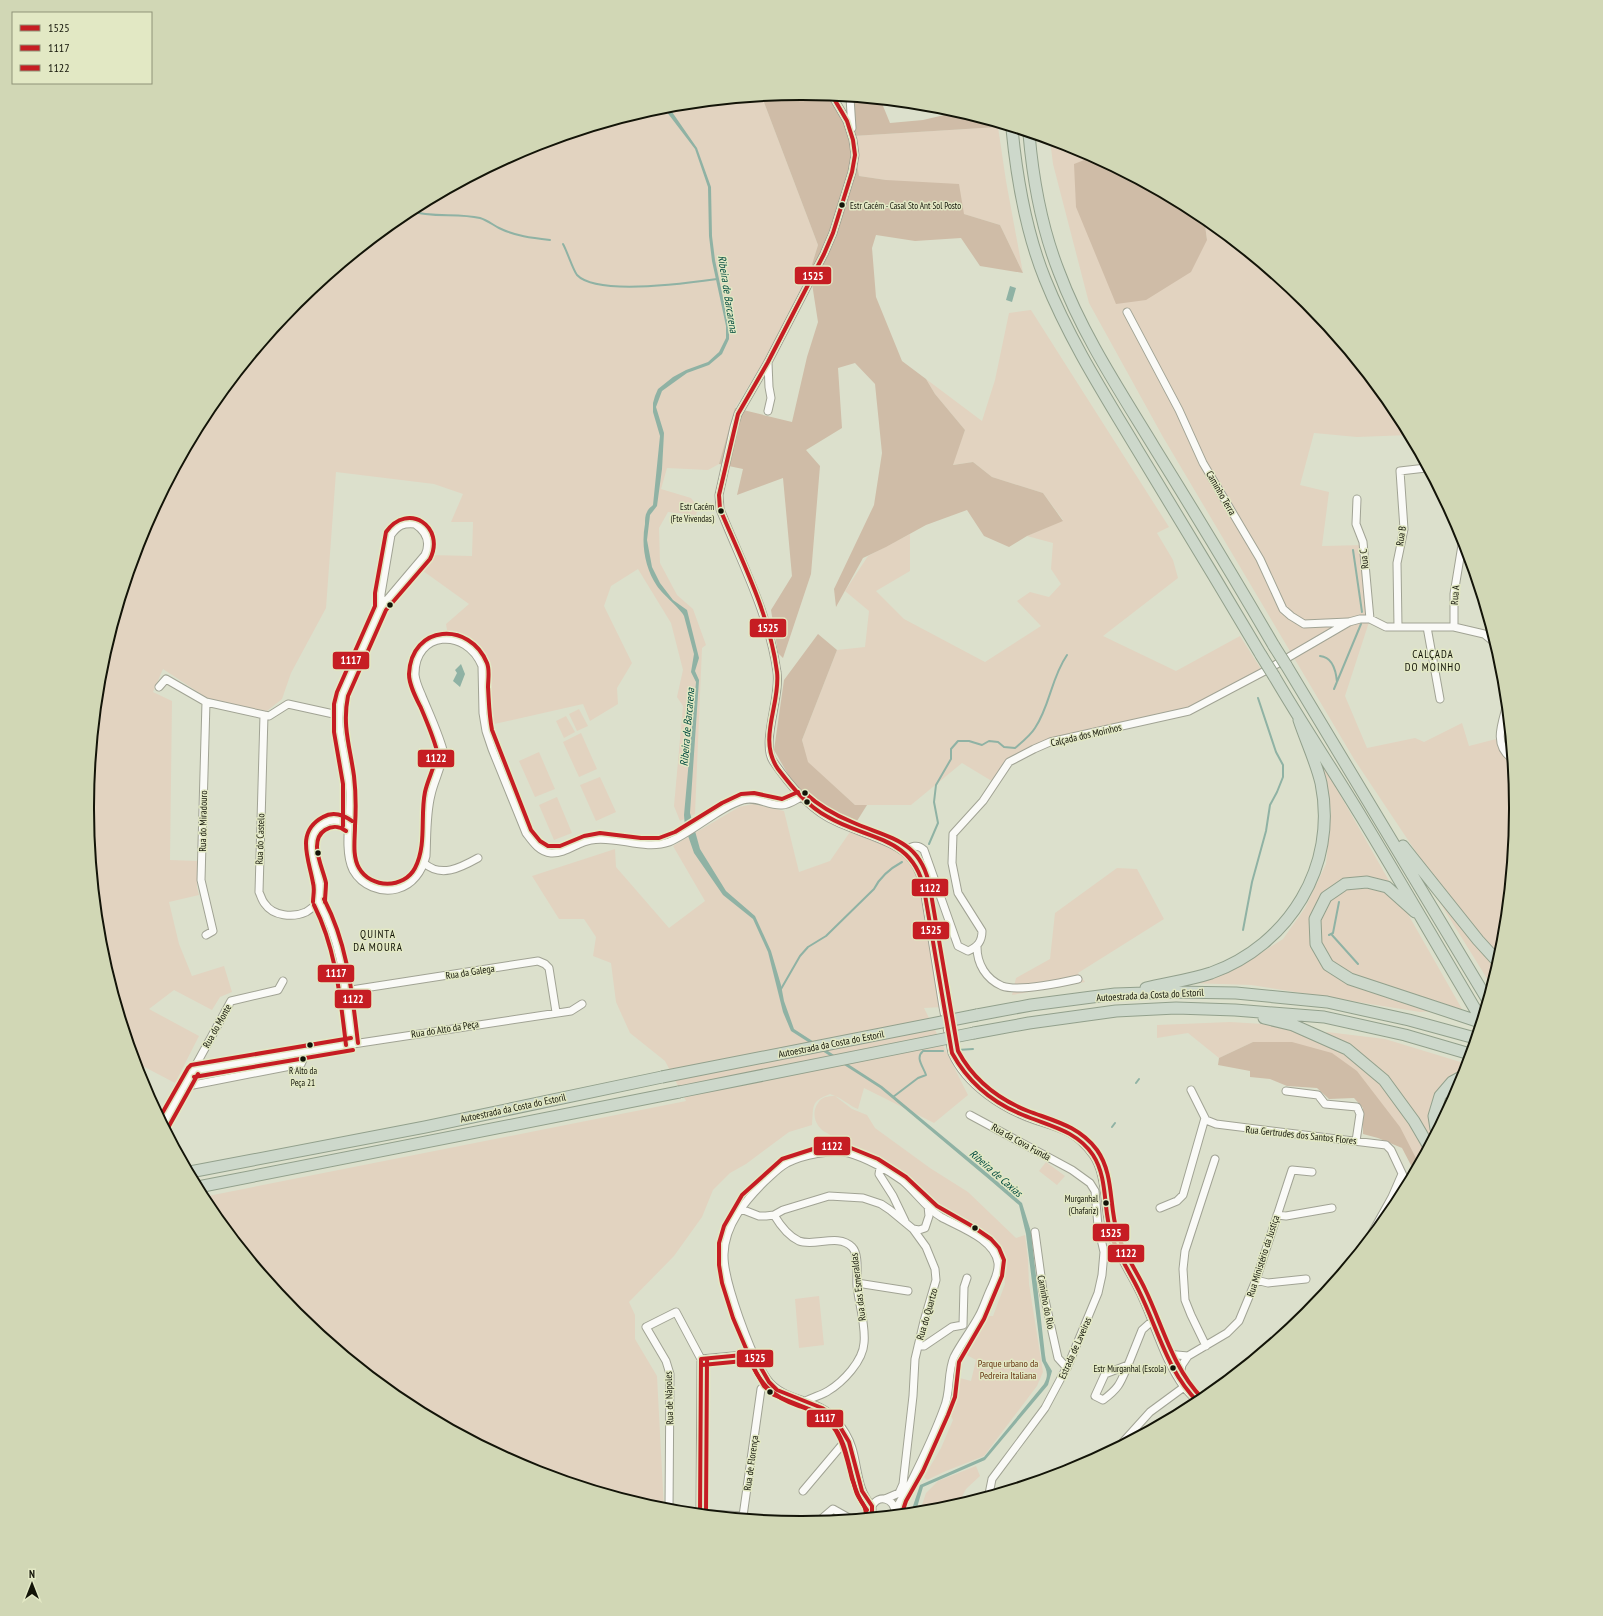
<svg xmlns="http://www.w3.org/2000/svg" width="1603" height="1616" font-family="'PT Sans Narrow',sans-serif">
<rect width="100%" height="100%" fill="#dce0cc"/>
<path fill="#e2d3c0" d="M762,97L818,245L810,271L765,359L735,408L719,464L708,470L667,468L661,489L691,498L698,507L696,515L668,512L659,528L660,563L677,595L693,609L706,645L702,648L695,814L680,821L674,806L683,706L677,697L683,670L671,623L638,569L611,586L604,606L632,663L617,688L618,704L590,721L583,704L490,725C489,701 495,660 475,644C468,639 456,637 448,636L446,624L469,604L419,568L430,555L472,556L473,522H451L463,494L434,484L336,472L326,608L291,673L282,699L267,711L210,700L163,669L153,692L172,701L170,860L198,861L197,887L199,895L169,902L179,944L192,976L224,966L232,992L220,997L212,1010L174,990L149,1009L199,1036L175,1083L135,1062L101,947L87,808L101,668L141,534L208,411L296,303L405,214L528,148L662,107Z
M998,127L1006,181L1023,273L1000,225L964,214L886,180L859,176L853,140V136Z
M1050,140L1075,148L1092,157L1074,165L1207,240L1204,218L1307,303L1396,411L1409,435L1357,437L1314,433L1300,485L1329,492L1322,546L1366,545L1370,619L1345,696L1367,748L1415,738L1424,742L1462,723L1469,746L1500,738L1511,758L1516,808L1502,948L1500,956L1438,885L1354,759L1163,437L1089,303L1053,164Z
M1031,310L1169,527L1157,533L1173,560L1178,578L1103,636L1176,671L1240,636L1263,672L1189,711L1033,749L1009,762L995,783L962,763L911,805H855L807,762L802,740L837,650L865,647L869,611L845,591L868,556L910,534V571L876,591L904,619L985,662L1041,626L1017,601L1030,592L1049,597L1061,584L1051,569L1053,543L1027,536L1063,520L1043,493L992,477L973,462L952,465L965,430L935,394L926,379L982,421L995,380L1009,313Z
M579,709L588,726L577,731L569,714Z
M566,716L575,732L564,738L556,721Z
M581,733L597,769L579,777L563,742Z
M539,752L555,789L535,797L519,761Z
M1322,763L1462,1009L1420,1012L1251,985L1190,983L1248,961L1283,939L1305,908L1326,864L1331,811Z
M600,777L616,812L596,821L580,785Z
M557,797L572,833L554,840L539,805Z
M753,804L784,811L799,872L830,861L852,829L893,845L917,866L943,1007L924,1008L968,1095L934,1123L864,1088L858,1109C850,1106 843,1099 835,1096L852,1109L867,1115L875,1128L930,1168L968,1192L1016,1238L1025,1235L1028,1260L1029,1284L1043,1372L1037,1386L984,1456L946,1471L927,1480L924,1477L941,1448L953,1420L950,1414L953,1406L956,1377L971,1381L976,1360L965,1354L987,1316H993L1005,1284L1002,1258L971,1226L938,1209L890,1168L846,1152C844,1147 841,1143 837,1139C832,1135 825,1133 821,1129C814,1122 812,1111 818,1103C821,1097 828,1096 835,1096L830,1094C810,1102 814,1105 812,1125L789,1132L746,1164L730,1173L713,1190L702,1217L674,1256L629,1302L635,1315V1339L657,1376L664,1509H662L528,1468L404,1402L296,1313L207,1205L203,1197L686,1101L665,1061L630,1033L616,1002L611,963L593,956L596,937L584,919H559L532,876L615,849L616,867L669,928L705,901L673,846L739,807Z
M1117,868L1137,869L1164,919L1078,973L1085,982L1012,995L1016,978L1050,959L1055,913Z
M1429,885L1496,967L1491,985Z
M1230,1022L1280,1025L1318,1041L1327,1032L1385,1039L1467,1064L1462,1082L1418,1162L1357,1071L1253,1042L1219,1058L1188,1033L1157,1038V1025Z
M1046,1162L1065,1176L1057,1185L1039,1171Z
M819,1296L824,1345L799,1348L795,1299Z
M976,1466L980,1476L966,1489L958,1504L941,1509L920,1511L926,1493L938,1481Z"/>
<path fill="#cfbca7" d="M802,94L833,97L853,140L859,176L886,180L959,184L964,214L1000,225L1023,273L980,266L961,238L915,241L876,235L872,248L876,297L902,361L926,379L935,394L965,430L953,465L973,462L992,477L1043,493L1063,521L1027,536L1009,547L984,536L967,510L926,525L886,547L863,558L836,607L834,589L874,505L882,453L875,384L855,363L838,368L842,428L806,450L820,466L811,574L783,658L778,653L771,610L792,576L783,478L737,495L743,469L719,464L735,408L792,422L807,357L818,322L810,271L818,245L762,97Z
M851,98L881,101L890,123L923,120L957,112L998,125V127L853,136Z
M1092,157L1199,214L1204,218L1207,240L1191,272L1146,300L1116,304L1076,207L1074,164Z
M818,634L837,650L802,740L808,762L855,805H867L852,829L801,797L774,750L784,680Z
M1253,1042H1292L1332,1053L1357,1071L1400,1127L1418,1162L1414,1171L1402,1148L1378,1138L1363,1134V1108L1354,1098L1329,1099L1317,1088L1287,1086L1270,1079L1250,1077V1071L1218,1065L1219,1058Z"/>
<path fill="#8fb2a4" d="M663,107H668L670,109L697,148L711,187L712,236L715,260L729,326V339L722,354L709,365L687,373L662,391L656,407L664,433L662,469L657,506L650,515L647,540L652,567L660,583L673,600L687,610L699,658L695,671L699,680L690,813L700,849L726,891L755,916L771,951L781,985L784,1001L794,1029L882,1086L1004,1187L1022,1203L1031,1232L1045,1355L1046,1361L1052,1371L1048,1385L985,1460L923,1487L916,1511L911,1512L920,1485L984,1457L1044,1384C1049,1375 1047,1370 1042,1361L1026,1234L1019,1205L991,1181L880,1088L791,1031L783,1012L768,952L753,919L723,895L694,853L685,827L684,815L696,682L691,672L694,654L684,616C681,609 663,595 657,586C645,568 641,545 645,524C645,520 645,515 647,512C648,509 651,507 653,505L660,436L653,412V403L655,396L658,389L673,377L686,370L708,362L719,352L726,338V326L712,261L709,236L708,187L695,149Z
M1010,286L1016,288L1012,302L1006,300Z
M461,664L465,674L460,687L453,681L457,673L455,670Z"/>
<g fill="none" stroke-linecap="round" stroke-linejoin="round">
<path stroke="#8fb2a4" stroke-width="2" d="M410,211C432,218 457,213 480,218C487,220 493,225 499,228C515,236 532,238 550,240
M563,244C567,251 573,270 577,275C597,296 689,283 717,279
M1353,550L1362,612
M1320,656C1333,657 1336,671 1337,682
M1334,689L1361,624
M929,844L938,823L934,802L936,785L951,759V749L958,741H969L982,745L989,741L998,742L1004,747L1015,748C1022,742 1030,736 1035,728C1050,706 1051,678 1067,655
M1243,930L1252,882L1266,831L1270,805L1277,792L1283,777V765L1276,752L1258,698
M1329,935L1333,933L1339,902
M1332,935L1358,964
M781,989L800,956L808,947L826,936L874,889C880,877 891,868 902,862
M957,1050L973,1049
M1136,1083L1139,1079
M893,1097L918,1078L926,1075C923,1066 915,1058 923,1051H943
M1112,1127L1115,1123"/>
<g stroke="#a1a394" stroke-width="9">
<path id="minor" d="M833,97L847,121L853,140L855,155L852,172L833,233L824,254L768,362L738,414L734,427L719,495L720,509C741,562 769,614 777,672C781,696 761,743 773,761C788,783 805,804 827,817C852,832 897,839 913,861C919,869 922,879 924,889L943,1007L952,1053C966,1085 1003,1109 1035,1120C1060,1128 1076,1131 1093,1155C1107,1174 1104,1211 1111,1234C1118,1257 1134,1277 1143,1299C1156,1328 1165,1361 1184,1387C1188,1392 1193,1397 1198,1402
M850,98L852,128
M1127,312L1179,410L1203,463L1260,559L1283,609L1291,616L1304,624L1348,622
M768,363L769,387L771,398L768,411
M1357,499L1356,524L1363,542L1370,619
M381,607V594L391,535C398,525 403,523 415,524C427,532 431,542 425,555L381,607L342,694C333,730 347,757 350,792C351,815 343,850 353,870C362,886 381,893 397,889C413,885 422,871 426,856C427,836 426,815 431,795C434,780 443,766 443,750C438,732 429,713 422,696C419,689 416,683 415,675C414,631 466,627 482,666L483,713L486,731L492,749L526,833C532,841 539,852 551,853C565,854 578,842 591,840C616,835 644,851 669,842C693,832 719,807 743,800C757,796 768,806 782,805C789,805 795,800 801,797
M1398,627L1397,563L1404,529L1400,471L1426,468
M1427,627L1440,699
M1454,627V594L1463,539
M159,687L166,679L206,702L264,715L259,892C261,896 262,901 265,904C273,916 293,918 306,912C310,910 315,905 319,902
M206,702L201,880L213,931L206,935
M1506,708C1501,726 1494,745 1511,758
M264,715L269,716L288,704L338,715
M904,851C911,847 917,843 924,850L958,946L968,951C978,947 982,941 982,931L958,893L952,863L953,834L983,801L1009,762L1034,749L1050,742L1189,711L1263,672L1349,622L1360,619H1370L1386,627H1454L1484,634L1494,642
M424,863C441,878 460,868 478,858
M319,902C344,944 346,997 352,1044
M319,902C319,895 321,888 319,881C315,862 301,834 326,822C334,818 342,821 349,826
M977,947C977,964 986,979 1002,986C1018,992 1060,983 1078,979
M345,991L538,961L545,964L549,968L556,1012
M193,1071L307,1051L571,1011L582,1004
M183,1087L301,1064L307,1051
M1191,1090L1206,1120L1216,1124L1386,1145L1391,1150L1407,1184
M1286,1091L1318,1095L1325,1104L1357,1107L1360,1114L1356,1141
M970,1115L1072,1170L1090,1183L1095,1191L1098,1226L1104,1252L1102,1275L1098,1293L1069,1363L1045,1408L992,1479L989,1494
M164,1123L231,1001L278,990L283,981
M880,1168L879,1174L893,1196L905,1221
M1392,1197L1402,1174
M1160,1208L1177,1201L1183,1195L1205,1118
M741,1209L759,1216H766L774,1215L783,1210L829,1196L863,1198L881,1204L890,1210L913,1229L926,1247L935,1269L936,1280L924,1321L915,1359L913,1396L903,1484L899,1493L885,1499
M774,1215C780,1225 788,1236 799,1241C815,1247 838,1233 852,1247C860,1255 856,1275 857,1286C859,1304 866,1326 864,1343C863,1361 843,1382 828,1391C822,1395 813,1397 806,1401
M1277,1215L1286,1216L1332,1208
M913,1229L919,1230L925,1228L929,1216L928,1206
M1035,1232L1043,1291L1058,1358L1067,1368
M1372,1233L1392,1197L1401,1195
M1256,1280L1268,1283L1306,1279
M857,1283L908,1291
M963,1325L964,1287L967,1278
M918,1346H924L952,1327L963,1325
M1206,1346L1191,1315L1185,1300L1183,1269L1185,1251L1215,1159
M1166,1354L1188,1356
M701,1359L753,1354
M1128,1365C1120,1384 1119,1388 1103,1400L1095,1396L1105,1374Z
M1128,1365L1142,1330L1152,1321
M1179,1379L1182,1365L1188,1356L1227,1333L1239,1321L1256,1280L1292,1170L1312,1172
M1122,1443L1150,1412L1184,1387
M803,1491L841,1446L849,1442
M872,1506C857,1491 858,1467 852,1448C849,1438 842,1427 835,1419C818,1398 783,1402 767,1379C751,1356 723,1280 724,1254C725,1224 745,1201 765,1181C772,1175 779,1167 787,1163C802,1155 832,1149 848,1153C866,1158 888,1170 903,1181C916,1192 926,1208 941,1217C959,1227 995,1239 998,1263C999,1271 995,1279 992,1286C987,1296 984,1307 979,1316C971,1331 961,1343 954,1357C947,1373 951,1392 944,1408C935,1433 923,1458 911,1482C906,1492 900,1501 895,1511
M669,1509L670,1374L666,1361L646,1327L676,1312L701,1359L700,1512
M711,1514L743,1516L761,1389L769,1382
M872,1516V1506C879,1494 894,1498 895,1512
M819,1521L833,1509L849,1518"/>
</g>
<g stroke="#92a08c" stroke-width="13">
<path id="highway" d="M1012,129C1017,180 1026,232 1045,279C1069,339 1104,394 1137,449C1179,518 1220,586 1261,655
M1029,134C1033,180 1042,229 1059,272C1082,334 1120,391 1154,447C1195,513 1235,579 1274,646
M1286,665L1487,999
M1274,676C1302,724 1333,770 1362,818C1402,884 1441,952 1481,1019
M1403,846L1478,940L1498,962
M1415,912L1387,887L1367,882L1345,884L1326,897L1315,919L1316,944L1328,965L1350,979L1480,1022
M1146,988C1167,983 1190,980 1211,973C1289,945 1338,866 1321,783C1316,762 1306,741 1299,720
M977,1015L1031,1005L1115,994L1175,992L1236,993L1327,1002L1409,1020L1475,1038
M1264,1018L1293,1025L1347,1049L1384,1080L1414,1121L1428,1145
M974,1033L1029,1023L1116,1011L1176,1008L1235,1010L1324,1017L1405,1035L1470,1054
M1436,1129L1434,1116L1440,1096L1452,1082L1463,1076
M190,1172L425,1127L662,1077
M198,1187L679,1092"/>
</g>
<use href="#minor" stroke="#fafaf7" stroke-width="7"/>
<use href="#highway" stroke="#cdd8cb" stroke-width="11"/>
<g stroke="#92a08c" stroke-width="13" stroke-linecap="butt">
<path id="highway-bridge" d="M1274,646L1286,665
M1261,655L1274,676
M662,1077L977,1015
M679,1092L974,1033"/>
</g>
<use href="#highway-bridge" stroke="#cdd8cb" stroke-width="11"/>
<g stroke="#e2e8c4" stroke-width="7">
<path id="bus-1" d="M833,97L847,121L853,140L855,155L852,172L833,233L824,254L768,362L738,414L719,495L720,509C742,561 770,615 777,672C781,704 757,739 778,769C792,787 807,806 828,817C867,840 913,836 924,889L952,1053C968,1082 993,1103 1023,1115C1049,1126 1076,1130 1093,1155C1108,1178 1103,1208 1111,1234C1117,1254 1130,1272 1139,1291C1158,1329 1167,1371 1198,1402
M700,1512L701,1359L753,1354L769,1382L777,1390L822,1408L830,1413L836,1420L849,1442L862,1491L872,1506V1516"/>
</g>
<g stroke="#e2e8c4" stroke-width="7">
<path id="bus-2" d="M343,826V784L334,732V704L337,692L375,606V593L386,532C408,501 446,527 430,559L386,610L348,696C342,726 350,747 354,776C356,793 356,810 355,826
M325,902C325,896 326,889 326,883C323,868 308,841 325,830C333,825 339,826 346,831
M314,905C336,949 340,996 346,1045
M194,1077L353,1050
M169,1126L198,1074
M748,1357C760,1383 770,1396 799,1406C810,1410 822,1414 831,1423C853,1448 846,1484 867,1510
M702,1365L754,1360
M706,1512L707,1359"/>
</g>
<g stroke="#e2e8c4" stroke-width="7">
<path id="bus-3" d="M805,793C819,806 835,815 852,822C891,839 921,840 930,888L958,1051C973,1079 998,1099 1028,1111C1054,1121 1079,1126 1097,1150C1114,1174 1109,1205 1117,1232C1123,1252 1136,1270 1145,1289C1163,1326 1172,1367 1202,1398
M355,826C355,839 352,856 359,868C371,889 404,889 415,868C427,845 420,816 425,792C428,778 436,765 437,751C433,736 427,722 421,708C416,698 409,685 409,674C411,624 470,621 487,663C490,670 488,680 488,687C489,702 489,715 492,730L531,830L540,841L548,846H560L584,836L600,833L641,838H659L675,832L722,803L741,794L754,793L782,799L798,792
M324,899C348,945 352,993 358,1043
M313,902C313,896 315,889 313,883C309,859 295,832 323,817C333,811 344,815 352,821
M160,1117L188,1068L191,1065L351,1038
M866,1516C866,1504 861,1503 857,1494C855,1489 854,1483 852,1479C846,1455 841,1427 819,1413L774,1395L764,1386L756,1372L733,1318L722,1283L719,1265V1243L724,1226L742,1195L782,1159L816,1148L831,1146L851,1148L878,1159L906,1177L937,1206L972,1226L991,1239L999,1248L1004,1260L1002,1276L984,1319L959,1362L955,1397L948,1415L923,1471L906,1501L902,1513"/>
</g>
<use href="#bus-1" stroke="#c61d23" stroke-width="4"/>
<use href="#bus-2" stroke="#c61d23" stroke-width="4"/>
<use href="#bus-3" stroke="#c61d23" stroke-width="4"/>
</g>
<g fill="#131408" stroke="#e2e8c4" stroke-width="1.5">
<circle cx="842" cy="205" r="3.5"/>
<circle cx="721" cy="511" r="3.5"/>
<circle cx="390" cy="605" r="3.5"/>
<circle cx="805" cy="793" r="3.5"/>
<circle cx="807" cy="802" r="3.5"/>
<circle cx="318" cy="853" r="3.5"/>
<circle cx="310" cy="1045" r="3.5"/>
<circle cx="303" cy="1059" r="3.5"/>
<circle cx="1106" cy="1203" r="3.5"/>
<circle cx="975" cy="1228" r="3.5"/>
<circle cx="1173" cy="1368" r="3.5"/>
<circle cx="770" cy="1392" r="3.5"/>
</g>
<g text-anchor="middle" dominant-baseline="central" stroke-width="3" stroke-linejoin="round" paint-order="stroke">
<g font-size="9" fill="#131408" stroke="#e2e8c4" text-anchor="end">
<text x="850" y="205" text-anchor="start">Estr Cacém - Casal Sto Ant Sol Posto</text>
<text x="714" y="506">Estr Cacém<tspan x="714" dy="12">(Fte Vivendas)</tspan></text>
<text x="303" y="1070" text-anchor="middle">R Alto da<tspan x="303" dy="12">Peça 21</tspan></text>
<text x="1098" y="1198">Murganhal<tspan x="1098" dy="12">(Chafariz)</tspan></text>
<text x="1166" y="1368">Estr Murganhal (Escola)</text>
</g>
<g font-size="10" fill="#131408" stroke="#e2e8c4">
<text transform="translate(1221 493) rotate(60)">Caminho Terra</text>
<text transform="translate(1401 536) rotate(-82)">Rua B</text>
<text transform="translate(1364 559) rotate(-96)">Rua C</text>
<text transform="translate(1455 595) rotate(-85)">Rua A</text>
<text transform="translate(1086 735) rotate(-13)">Calçada dos Moinhos</text>
<text transform="translate(203 821) rotate(-89)">Rua do Miradouro</text>
<text transform="translate(260 839) rotate(-88)">Rua do Castelo</text>
<text transform="translate(470 972) rotate(-9)">Rua da Galega</text>
<text transform="translate(1150 995) rotate(-3)">Autoestrada da Costa do Estoril</text>
<text transform="translate(217 1026) rotate(-61)">Rua do Monte</text>
<text transform="translate(445 1029) rotate(-9)">Rua do Alto da Peça</text>
<text transform="translate(831 1044) rotate(-11)">Autoestrada da Costa do Estoril</text>
<text transform="translate(513 1108) rotate(-12)">Autoestrada da Costa do Estoril</text>
<text transform="translate(1301 1135) rotate(6)">Rua Gertrudes dos Santos Flores</text>
<text transform="translate(1021 1142) rotate(29)">Rua da Cova Funda</text>
<text transform="translate(1263 1256) rotate(-72)">Rua Ministério da Justiça</text>
<text transform="translate(858 1287) rotate(-97)">Rua das Esmeraldas</text>
<text transform="translate(1046 1302) rotate(79)">Caminho do Rio</text>
<text transform="translate(927 1314) rotate(-74)">Rua do Quartzo</text>
<text transform="translate(1075 1348) rotate(-66)">Estrada de Laveiras</text>
<text transform="translate(669 1398) rotate(-92)">Rua de Nápoles</text>
<text transform="translate(751 1463) rotate(-82)">Rua de Florença</text>
</g>
<g font-size="10" fill="#683613" stroke="#e2e8c4">
<text x="1008" y="1363">Parque urbano da<tspan x="1008" dy="12">Pedreira Italiana</tspan></text>
</g>
<g font-size="11" font-style="italic" fill="#004a3e" stroke="#e2e8c4">
<text transform="translate(728 294) rotate(81)">Ribeira de Barcarena</text>
<text transform="translate(687 727) rotate(-85)">Ribeira de Barcarena</text>
<text transform="translate(996 1173) rotate(41)">Ribeira de Caxias</text>
</g>
<g font-size="11" letter-spacing="1" fill="#131408" stroke="#e2e8c4">
<text x="1433" y="654">CALÇADA<tspan x="1433" dy="13">DO MOINHO</tspan></text>
<text x="378" y="934">QUINTA<tspan x="378" dy="13">DA MOURA</tspan></text>
</g>
</g>
<path d="M0 0H1603V1616H0ZM801 100H802A707 707 0 0 1 1509 807V809A707 707 0 0 1 802 1516H801A707 707 0 0 1 94 809V807A707 707 0 0 1 801 100Z" fill="#d1d7b5" fill-rule="evenodd"/>
<path fill="none" stroke="#131408" stroke-width="2" d="M801 100H802A707 707 0 0 1 1509 807V809A707 707 0 0 1 802 1516H801A707 707 0 0 1 94 809V807A707 707 0 0 1 801 100Z"/>
<g stroke="#e2e8c4" stroke-width="1.5">
<rect x="794" y="266" width="38" height="19" rx="4" fill="#c61d23"/>
<rect x="749" y="618" width="38" height="20" rx="4" fill="#c61d23"/>
<rect x="332" y="651" width="38" height="19" rx="4" fill="#c61d23"/>
<rect x="417" y="749" width="38" height="19" rx="4" fill="#c61d23"/>
<rect x="911" y="878" width="38" height="19" rx="4" fill="#c61d23"/>
<rect x="912" y="921" width="38" height="19" rx="4" fill="#c61d23"/>
<rect x="317" y="964" width="38" height="19" rx="4" fill="#c61d23"/>
<rect x="334" y="989" width="38" height="20" rx="4" fill="#c61d23"/>
<rect x="813" y="1136" width="38" height="20" rx="4" fill="#c61d23"/>
<rect x="1092" y="1223" width="38" height="19" rx="4" fill="#c61d23"/>
<rect x="1107" y="1244" width="38" height="19" rx="4" fill="#c61d23"/>
<rect x="736" y="1349" width="38" height="19" rx="4" fill="#c61d23"/>
<rect x="806" y="1409" width="38" height="19" rx="4" fill="#c61d23"/>
</g>
<g font-size="11" text-anchor="middle" font-weight="bold" fill="#fff">
<text x="813" y="280">1525</text>
<text x="768" y="632">1525</text>
<text x="351" y="664">1117</text>
<text x="436" y="762">1122</text>
<text x="930" y="892">1122</text>
<text x="931" y="934">1525</text>
<text x="336" y="977">1117</text>
<text x="353" y="1003">1122</text>
<text x="832" y="1150">1122</text>
<text x="1111" y="1237">1525</text>
<text x="1126" y="1257">1122</text>
<text x="755" y="1362">1525</text>
<text x="825" y="1422">1117</text>
</g>
<rect x="12" y="12" width="140" height="72" fill="#e2e8c4" stroke="#8f9379"/>
<rect x="20" y="25" width="20" height="6" fill="#c61d23" stroke="#8f9379"/>
<text x="48" y="32" font-size="12" fill="#131408">1525</text>
<rect x="20" y="45" width="20" height="6" fill="#c61d23" stroke="#8f9379"/>
<text x="48" y="52" font-size="12" fill="#131408">1117</text>
<rect x="20" y="65" width="20" height="6" fill="#c61d23" stroke="#8f9379"/>
<text x="48" y="72" font-size="12" fill="#131408">1122</text>
<g transform="translate(32 1584)" stroke="#e2e8c4" stroke-width="3" paint-order="stroke">
<path d="M0-3L7 15L0 10L-7 15Z" fill="#131408"/>
<text y="-6" font-size="11" font-weight="bold" text-anchor="middle" fill="#131408">N</text>
</g>
</svg>
